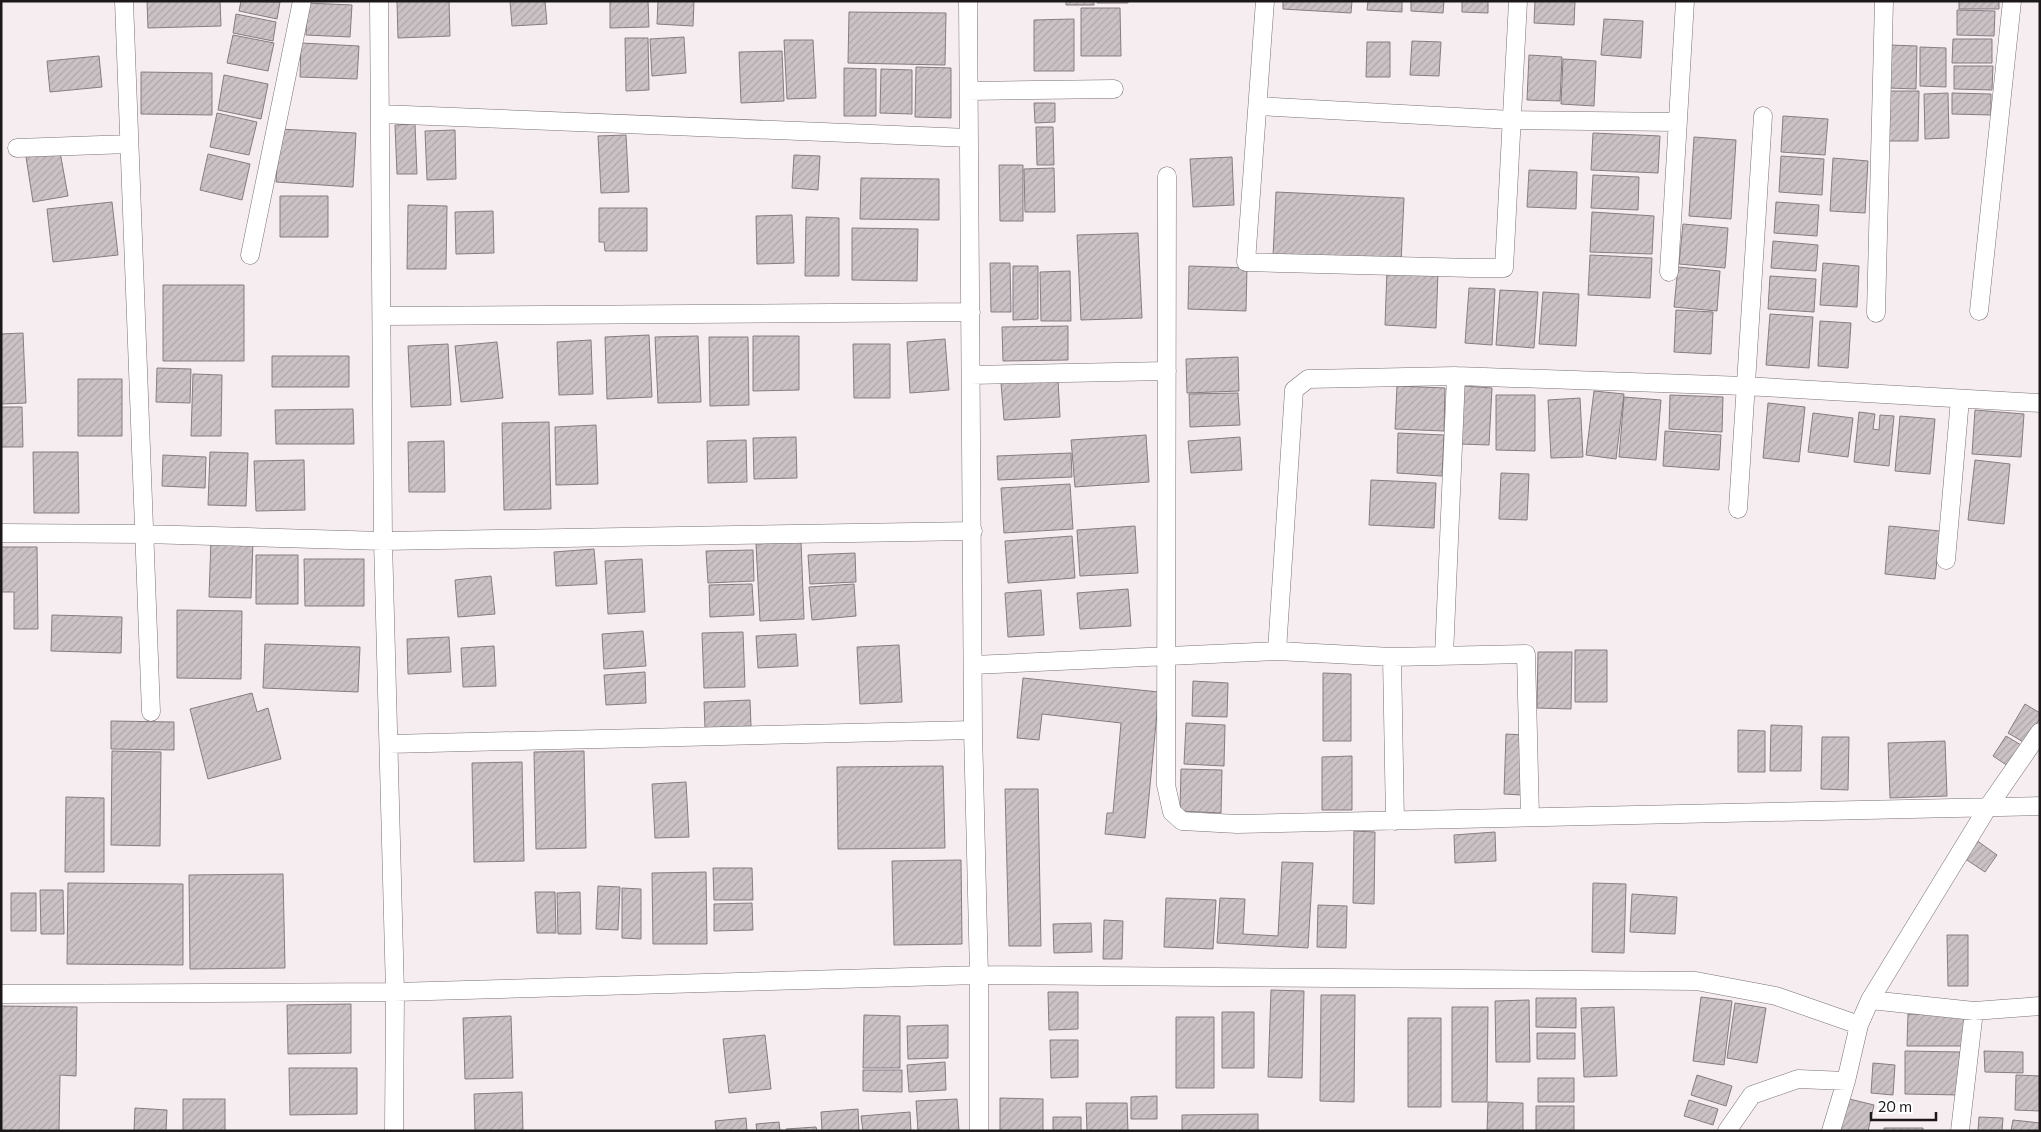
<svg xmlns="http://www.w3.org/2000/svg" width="2041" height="1132" font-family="Commissioner,sans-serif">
<defs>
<pattern id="building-hatch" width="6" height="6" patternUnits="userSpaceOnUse" patternTransform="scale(1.25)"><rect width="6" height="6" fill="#cbc2c6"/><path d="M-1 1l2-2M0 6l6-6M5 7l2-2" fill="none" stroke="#aea6aa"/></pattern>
</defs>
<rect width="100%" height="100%" fill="#f6edf1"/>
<path fill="url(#building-hatch)" stroke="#857d81" d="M147,1H220L221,26L148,28Z
M241,1L280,2L277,19L239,11Z
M397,1H449L450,36L398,38Z
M510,1H545L547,24L512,26Z
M610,1H648L649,27L610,28Z
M658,1H694L693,26L657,24Z
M1066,1H1094V5H1066Z
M1097,1H1128V3H1097Z
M1283,1H1352L1351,13L1283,9Z
M1368,1H1402V12L1367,10Z
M1411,1H1444L1443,13L1411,11Z
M1462,1H1488V13L1462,12Z
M1535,1H1575L1574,25L1534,23Z
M1959,1H1999V9H1959Z
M307,3L352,5L350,37L306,35Z
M1081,8H1120L1121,56H1081Z
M1957,10L1995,11L1994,36L1957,35Z
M849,12L946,13L945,65L848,63Z
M236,14L276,22L273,41L233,33Z
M1074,19V71H1034V20Z
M1604,19L1643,21L1641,58L1601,55Z
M233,35L274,43L268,71L227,63Z
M684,37L686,73L652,76L650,39Z
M625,38H648L649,90L626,91Z
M1953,39H1992V63H1952Z
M784,40H813L816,98L787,99Z
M1412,41L1441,42L1439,76L1410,75Z
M1367,42H1390V77H1366Z
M301,43L359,46L357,79L300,77Z
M1890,45L1917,46L1916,89L1889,88Z
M1920,47L1946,48V87L1920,86Z
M782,51L784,101L741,103L739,52Z
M1529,55L1562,57L1560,101L1527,100Z
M99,56L102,87L50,92L47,61Z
M1563,59L1596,61L1594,106L1561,104Z
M1954,66H1993L1992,90L1954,89Z
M916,67L951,68V118L915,117Z
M844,68L876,69V116H844Z
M881,69L912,70V114L880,113Z
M141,72L212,73V115L141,114Z
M224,75L268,84L261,119L218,110Z
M1888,91H1919L1918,141H1887Z
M1948,93L1949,138L1925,139L1924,94Z
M1952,93L1991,94V115L1952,114Z
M1034,103H1055V122L1035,123Z
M217,113L257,122L249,155L210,147Z
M1783,116L1828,119L1825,155L1781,152Z
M415,124L417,174H397L395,125Z
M1036,127H1053L1054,165H1037Z
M279,129L356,133L353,187L276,182Z
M455,130L456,179L427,180L425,131Z
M1593,133L1660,136L1658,173L1591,170Z
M626,135L629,192L601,193L598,136Z
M1694,137L1736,140L1731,219L1689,216Z
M60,152L68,196L33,202L26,157Z
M208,154L250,164L242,200L200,190Z
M794,155L820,156L818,190L792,188Z
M1781,156L1824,159L1822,195L1779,192Z
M1232,157L1234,205L1193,207L1190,159Z
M1833,158L1868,161L1865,213L1830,211Z
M999,165H1023V221H1000Z
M1054,168L1055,212H1025L1024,169Z
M1529,170L1577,172L1576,209L1527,207Z
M1593,175L1639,177L1638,210L1591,208Z
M861,178L939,179V220L860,219Z
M1276,192L1404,198L1401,263L1273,257Z
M280,196H328V237H280Z
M112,202L118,255L53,262L47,209Z
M1776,202L1819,205L1817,236L1774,233Z
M408,205L447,206L446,269H407Z
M599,208H647V251H605L604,242H599Z
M493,211L494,253L456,254L455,212Z
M1592,212L1654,216L1652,254L1590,252Z
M792,215L794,263L757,264L756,216Z
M806,217L839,218V276H805Z
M1683,224L1728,228L1725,268L1679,264Z
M852,228L918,229L917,281L852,280Z
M1138,233L1142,318L1081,320L1077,235Z
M1773,241L1818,245L1816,271L1771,268Z
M1590,255L1652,258L1650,298L1588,295Z
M990,263H1010L1011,312H991Z
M1823,263L1859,266L1857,307L1820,305Z
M1013,266H1038V319L1013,320Z
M1189,266L1247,268L1246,311L1188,309Z
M1678,267L1720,271L1717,311L1674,307Z
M1387,269L1438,272L1436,328L1385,325Z
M1070,271L1071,321H1041L1040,272Z
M1770,276L1816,279L1814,312L1768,309Z
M163,285H244V361H163Z
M1469,288L1495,289L1492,345L1465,343Z
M1500,290L1538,292L1534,348L1496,345Z
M1543,292L1579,294L1576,346L1539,344Z
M1676,310L1713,312L1711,354L1674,352Z
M1770,314L1813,317L1809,368L1766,365Z
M1820,321L1851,323L1848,368L1818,366Z
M1068,326V360L1003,361L1002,327Z
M23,333L26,403L1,404V334Z
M649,335L652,397L607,399L605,337Z
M698,336L701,402L658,403L655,337Z
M753,336H799V390L753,391Z
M709,337H748L749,405L710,406Z
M945,339L949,390L910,393L907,342Z
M591,340L593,394L559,395L557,342Z
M497,342L503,398L461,402L455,346Z
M448,344L451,405L411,407L408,346Z
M853,344H890V398H854Z
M272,356H349V387H272Z
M1238,357L1239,391L1187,393L1186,359Z
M157,368L191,369L190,403L156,402Z
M193,374L222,375L221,436H191Z
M78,379H122V436H78Z
M1058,380L1060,417L1004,420L1001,383Z
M1397,386L1445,388L1444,431L1395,429Z
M1464,386L1492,388L1489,445L1461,444Z
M1594,391L1624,394L1616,459L1586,455Z
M1238,393L1240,425L1190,427L1189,394Z
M1496,395H1535V451L1496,450Z
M1670,395L1723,397L1722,432L1669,429Z
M1624,397L1661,400L1656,460L1619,457Z
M1580,398L1583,457L1551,458L1548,400Z
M1768,403L1805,407L1799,462L1763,458Z
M1,407H22L23,447H1Z
M353,409L354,444H276L275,410Z
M1975,410L2024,414L2021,457L1972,454Z
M1859,412L1875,414L1873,429L1879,430L1880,415L1894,416L1889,466L1854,462Z
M1813,413L1853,418L1848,457L1808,452Z
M1900,416L1935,419L1930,474L1895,471Z
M549,422L551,509L504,510L502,423Z
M596,425L598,484L556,485L555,427Z
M1665,431L1721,435L1719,470L1663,466Z
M1398,433L1444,435L1442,476L1397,473Z
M1146,435L1149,482L1075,487L1071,440Z
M796,437L797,478L754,479L753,438Z
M1240,437L1242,470L1191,473L1188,441Z
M746,440L747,482L708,483L707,441Z
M444,441L445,492H409L408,442Z
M33,452H78L79,513H34Z
M210,452L248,453L246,506L208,505Z
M1071,453L1072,477L998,480L997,456Z
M163,455L206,457L205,488L162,486Z
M304,460L305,510L256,511L254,461Z
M1975,460L2010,464L2004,524L1968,520Z
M1501,473L1529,474L1527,520L1499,519Z
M1371,480L1436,483L1434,528L1369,525Z
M1070,484L1073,529L1004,533L1001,488Z
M1135,526L1138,573L1080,576L1077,530Z
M1889,526L1940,531L1935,579L1885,574Z
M1072,536L1075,578L1008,583L1005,541Z
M211,539L253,541L251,598L209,597Z
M801,542L804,619L760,621L756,544Z
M1,547H37L38,629H14V592H1Z
M594,549L597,584L556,586L554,552Z
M753,550L754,581L708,583L706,551Z
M855,553L856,582L810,584L808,555Z
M256,555H298V604H256Z
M304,559H364V606H305Z
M642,559L645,612L608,614L605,561Z
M491,576L495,614L458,617L455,580Z
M752,584L754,615L710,617L709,585Z
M854,584L856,616L812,620L809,587Z
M1128,589L1131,626L1080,629L1077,593Z
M1041,590L1044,635L1008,637L1005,593Z
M177,610L242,611L241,679L177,678Z
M52,615L122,617L121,653L51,651Z
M643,631L646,666L604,669L602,634Z
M743,632L745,687L704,688L702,633Z
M796,634L798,666L758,668L756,636Z
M449,637L451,672L408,674L407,639Z
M265,644L360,647L358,692L263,688Z
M899,645L902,702L860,704L857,647Z
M494,646L496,686L463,687L461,648Z
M1575,650H1607V702H1575Z
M1538,652H1572L1571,709L1537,708Z
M645,672L646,703L606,705L604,675Z
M1323,673L1351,674V741H1323Z
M1023,678L1159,692L1145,838L1105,834L1107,813H1113L1121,723L1042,714L1039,740L1017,738Z
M1193,681L1228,683L1227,717L1192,716Z
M252,693L257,712L268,708L281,759L208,779L190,709Z
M750,700L751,726L705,728L704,702Z
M2025,704L2040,713V718L2025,743L2008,733Z
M111,721L174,722V750L111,749Z
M1186,723L1225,725L1224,766L1184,764Z
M1771,725L1802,726L1801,771H1770Z
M1738,730L1765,731V772H1738Z
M1506,734L1524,735L1522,795L1504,794Z
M2006,736L2021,745L2008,766L1993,756Z
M1822,737H1849L1848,790L1821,789Z
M1945,741L1947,796L1890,798L1888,743Z
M112,751L161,752L160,846L111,845Z
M584,751L586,848L536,849L534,752Z
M1352,756V810H1322V757Z
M522,762L524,861L474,862L472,763Z
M943,766L945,848L838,849L837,767Z
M1181,769L1222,770L1221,813L1180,811Z
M686,782L689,837L655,838L652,784Z
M1005,789H1038L1041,946H1009Z
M66,797L104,798V872H65Z
M1354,831L1375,832L1374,904L1353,903Z
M1495,832L1496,861L1455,863L1454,835Z
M1976,840L1997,855L1985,872L1964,858Z
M961,860L962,944L894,945L892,861Z
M1282,862L1313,863L1308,948L1217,943L1220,898L1245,899L1243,934L1278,936Z
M713,868H752L753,900H714Z
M706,872L707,944H653L652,873Z
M283,874L285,968L190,969L189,875Z
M68,883L183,884V965L67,964Z
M1593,883L1626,884L1624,953L1592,952Z
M598,886L620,887L618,930L596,929Z
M622,888L641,889V939L622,938Z
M40,890H63L64,934H41Z
M535,892H555L556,933H537Z
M580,892L581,934H558L557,893Z
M11,893H36V931H11Z
M1632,894L1677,897L1675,934L1630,932Z
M1166,898L1216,900L1213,949L1164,947Z
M752,903L753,930L714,931V904Z
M1318,905L1347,906L1346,948L1317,947Z
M1104,920L1123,921L1122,959H1103Z
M1091,923L1092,952L1054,953L1053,924Z
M1947,935H1968V986H1948Z
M1271,990L1304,991L1302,1078L1268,1077Z
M1048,992H1078V1029L1049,1030Z
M1321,995H1355L1354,1102L1320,1101Z
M1701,997L1732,1001L1724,1065L1693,1061Z
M1536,998H1576V1028L1536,1027Z
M1529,1000L1530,1062H1496L1495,1001Z
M1735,1003L1766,1008L1757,1063L1727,1058Z
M351,1004V1053L288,1054L287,1005Z
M1,1006L77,1007L76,1076L60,1075L59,1131H1Z
M1452,1007H1488L1487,1102H1452Z
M1614,1007L1617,1076L1584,1077L1581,1008Z
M1222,1012H1254V1068H1222Z
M1908,1014L1964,1015L1963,1046H1907Z
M864,1015L900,1016V1068H863Z
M511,1016L513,1078L465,1079L463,1018Z
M1176,1017H1214V1088H1176Z
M1408,1018H1441V1107H1408Z
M948,1025V1058L908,1059L907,1026Z
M1537,1033H1575V1059H1537Z
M765,1035L771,1089L729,1093L723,1039Z
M1050,1040H1078V1077L1051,1078Z
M1905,1051L1960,1052V1095L1905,1094Z
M1984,1051L2023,1052V1073L1985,1072Z
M945,1062L946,1090L909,1092L907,1065Z
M1873,1063L1895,1065L1893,1095L1871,1093Z
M289,1068H357V1114L290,1115Z
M863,1070H902V1092L863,1091Z
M1697,1075L1732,1086L1726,1106L1691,1095Z
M2016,1075L2040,1076V1111L2015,1110Z
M1538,1078H1574V1102H1538Z
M522,1092L523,1131H475L474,1094Z
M1157,1096V1119H1131V1097Z
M1841,1097L1874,1105L1868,1131H1833Z
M1000,1098L1043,1099V1131H1000Z
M183,1099H225V1131H183Z
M957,1099L959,1131H918L916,1101Z
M1689,1100L1718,1109L1713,1125L1684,1116Z
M1488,1102L1523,1103V1131H1487Z
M1086,1103H1127L1128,1131H1087Z
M1536,1106H1574V1131H1536Z
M135,1108L167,1110L166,1131H134Z
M858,1109L859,1131H822L821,1112Z
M910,1112L911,1131H863L861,1116Z
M1258,1114V1131H1182V1115Z
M1053,1117H1081V1131H1053Z
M1979,1117L2003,1118L2002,1131H1978Z
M746,1118L747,1131H716L715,1121Z
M2013,1120L2040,1123V1131H2011Z
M779,1122L780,1131H757L756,1124Z
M816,1127L817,1131H787L786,1129Z
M1884,1128H1923V1131H1884Z"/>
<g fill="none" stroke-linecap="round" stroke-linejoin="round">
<g stroke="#797175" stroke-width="19">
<path id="minor" d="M124,1L151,712
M379,1L383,541L395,992L394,1131
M968,1L973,730L979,975V1131
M1265,1L1246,262L1472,268H1504L1518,1
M969,91L1114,89
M1258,106L1512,120L1678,122
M381,114L969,138
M17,148L129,144
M1167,176L1166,785L1172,812L1182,821L1237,824L2040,806
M250,255L302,1
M1669,272L1685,1
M1979,311L2012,1
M1876,313L1884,1
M382,316L971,312
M971,375L1167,371
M1738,509L1763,116
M1,533L144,534L383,541L973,531
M1946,560L1960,399
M1277,651L1294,390L1308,379L1456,376L1745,386L2040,403
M1444,656L1456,376
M1392,657L1395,821
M973,665L1277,651L1392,657L1526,654L1530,817
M389,744L973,730
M1,994L395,992L979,975L1696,981L1776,996L1859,1025
M1870,1000L1974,1011L2040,1006
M1727,1131L1752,1095L1798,1079L1846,1081
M1831,1131L1846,1081L1859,1025L1870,1000L1988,807L2040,732
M1960,1131L1974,1011"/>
</g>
<use href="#minor" stroke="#fff" stroke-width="18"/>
</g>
<rect width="2041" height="1132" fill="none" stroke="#1c181a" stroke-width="5"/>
<path d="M1871 1112v8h65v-8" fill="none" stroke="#1c181a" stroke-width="2.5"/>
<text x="1878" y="1112" font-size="15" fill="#1c181a" stroke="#ffffff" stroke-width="4" paint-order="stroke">20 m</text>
</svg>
